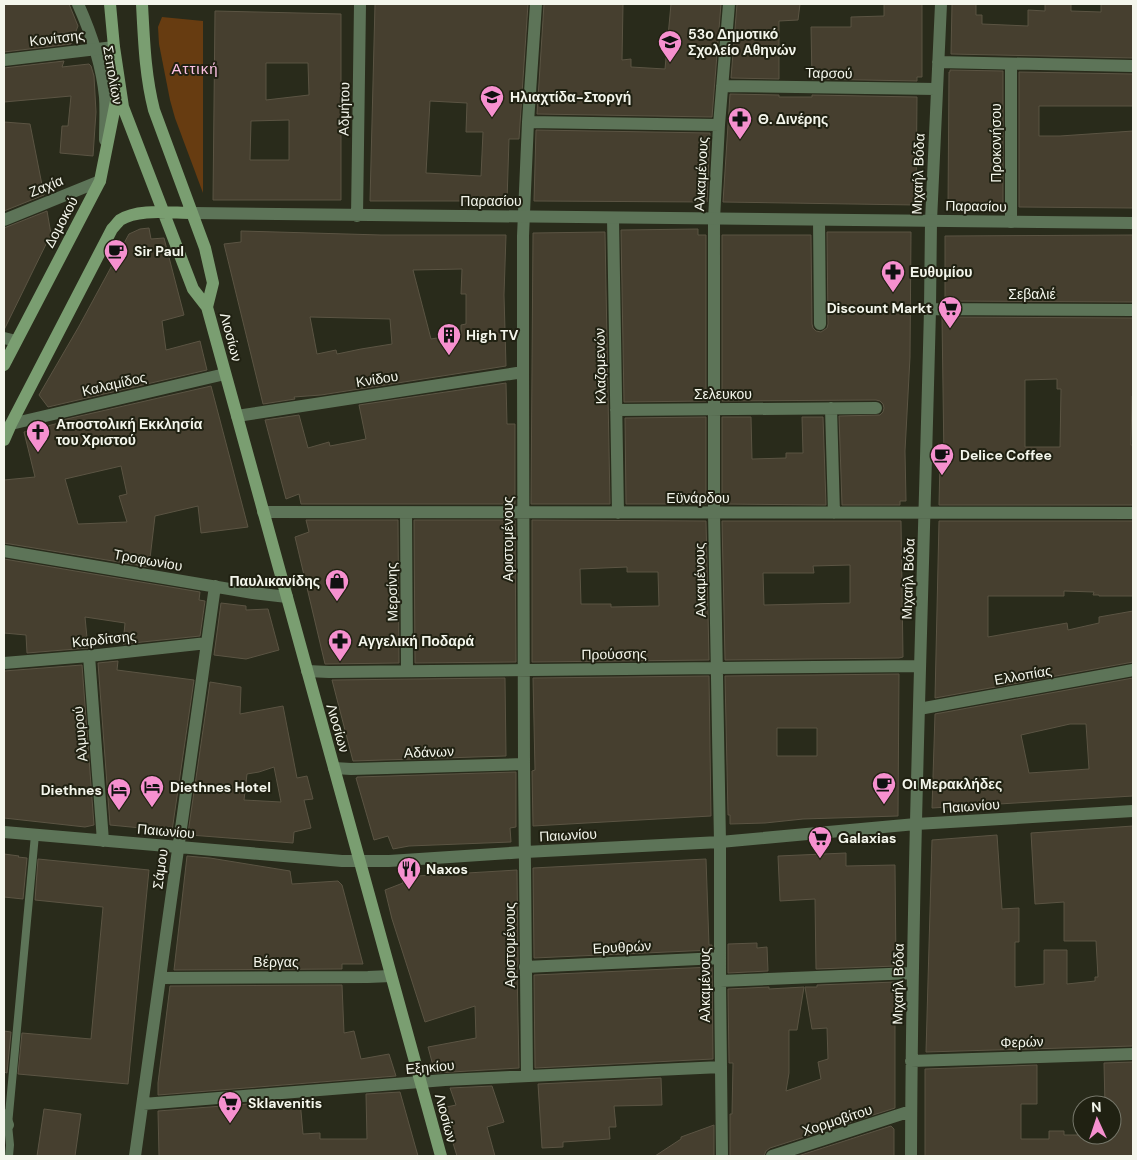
<svg xmlns="http://www.w3.org/2000/svg" width="1137" height="1160" font-family="'DM Sans',sans-serif">
<rect width="100%" height="100%" fill="#292b1b"/>
<path fill="#673c11" d="M162,17L203,21V193L175,118L170,100L159,44L158,27Z"/>
<path fill="#463f2f" stroke="#5b5443" fill-rule="evenodd" d="M4,4H69L78,26L71,44L4,52Z
M375,4H528L519,139H509L507,201H370ZM430,101L467,103L466,132H483L481,176L426,173Z
M544,4H623L622,60L631,59V67L665,69L671,4H721L712,117L537,114Z
M737,4H800L798,20L779,21V79L731,78Z
M884,4H922V77H917V81L812,79L811,27H851V17L884,16Z
M952,4H976V15H982V24L1028,26V10L1045,11V4H1071V11L1101,12V4H1133V58L951,54Z
M215,11L341,14V200H213ZM266,63H308L309,95L266,100ZM289,120V160H250L251,121Z
M64,61L62,67L89,64L91,66L94,76L96,112L93,156L60,153L62,126H68L71,96L4,102V68Z
M950,70L1003,71V208L948,207L949,72H950Z
M1019,72L1133,74V106H1039V136H1060L1133,131V208L1019,207Z
M730,94L779,95V97H812V95L917,97L916,205L723,202Z
M4,122L30,124L44,195L4,211Z
M536,130L710,133L707,202L534,201Z
M47,211L51,234L4,330V228Z
M149,228L151,239L164,238L184,315L162,321L166,350L200,341L207,370L48,407L39,395L78,328L129,234L140,229Z
M698,229V235H706V401L624,402L621,230Z
M241,231L381,235H506L504,295L506,366L321,395L294,397L295,399L263,404L224,244L241,242ZM462,269L461,294H466V324L461,325V334L431,339L413,270ZM310,317L390,319L392,344L361,349L337,354L336,350L317,354Z
M605,232L610,504H531L533,233Z
M827,232H911L910,357L905,451L906,501H900V505H842L839,416L880,415L883,412L884,408L883,404L880,401L876,400L722,401V235H811L812,324L813,328L816,331L821,332L827,328L828,324Z
M1133,235V302L945,301V236Z
M942,317L1133,318V396H1132L1131,445H1133V505H939L940,461H944ZM1057,379V389H1061L1060,447H1025V380Z
M506,383L507,424H515V504H301L299,494L286,499L265,420L299,415L308,448L329,442L330,446L366,439L359,405Z
M211,386L248,527L201,533L198,506L155,516L149,567L4,543V480L35,477L24,432L59,423L58,421ZM121,466L127,494L119,496L127,522L78,524L65,479Z
M706,417V504H626L625,418Z
M722,417H751L752,459L786,458V453H803L802,417H823L826,505L722,504Z
M306,520H398L399,663L325,664L295,537L309,532Z
M414,520H515L516,662L415,663Z
M532,520L706,521L709,660L532,662ZM627,567V572H658L659,606L611,607V604H581L580,569Z
M722,521H901L903,657L899,658L725,660ZM850,565V603L764,605L763,573H814L813,566Z
M939,521H1133V596H1099V595H1093L1094,592L1064,591V596H988V637L1067,623L1068,630L1099,623V617L1133,611V662L935,698Z
M4,559L200,592L199,600L205,601L200,636L123,644L125,623L85,617L88,648L27,653L26,635L4,633Z
M221,603L246,606V610L268,609L279,650L246,659L214,655Z
M118,661L117,670L194,680L172,831L110,825L98,663Z
M82,665L94,825L85,827L4,818V671Z
M899,674L898,816L803,819L765,823L730,824V815H728L725,676ZM777,728H817V756H777Z
M709,676L711,816L533,826L532,771L535,770L533,678Z
M505,678L506,756L353,761L332,680Z
M1133,678V796L932,808L935,714ZM1070,724H1086L1089,769L1029,773L1021,735Z
M210,682L241,687L240,714L283,706L297,778L307,776L313,799L304,800L311,828L294,832L293,843L190,835V834L188,833ZM274,767L281,802L244,800L247,774L259,772Z
M516,772V827L510,828L511,842L409,846L393,849L388,836L374,840L356,778H357V777Z
M1133,826V1046L926,1052L932,840L997,835L1002,909L1019,908V942H1015V987L1044,984V950H1067V984L1095,981V977H1098L1096,941H1064V902L1035,904L1031,833Z
M846,853V866L895,865L896,966L816,969L815,899L780,901L778,856Z
M4,854L19,856L18,857L27,858L23,899L4,897Z
M187,856L210,858L290,871L292,884L338,881L342,885L363,964H342V969L174,970Z
M38,859L149,870L128,1084L18,1074L22,1033L91,1039L103,907L35,900Z
M706,859L709,945H712V950L534,958L533,868Z
M517,870L518,963L517,967L519,1068L435,1073L428,1047L476,1038L475,1006L425,1022L392,919L385,890L403,883L401,877Z
M757,943V948L767,947L768,971L728,973V944Z
M712,967L713,1059L535,1068L534,975Z
M895,982V1108L770,1148L766,1151L764,1156H730V1114H732L733,1063H729L728,989L769,987V989L804,987L797,1030H789V1073L786,1091L821,1079L818,1062L828,1059L827,1028L812,1029L805,987H817V985Z
M342,985L344,1033L354,1031L361,1059L389,1054L396,1076L158,1095V1083L170,986Z
M4,1031L11,1032L7,1073L4,1072Z
M1133,1062V1156H925V1069L1037,1065V1104H1021V1139H1049V1131H1064V1135H1112V1105H1105L1104,1063Z
M661,1078L662,1105L614,1106L616,1127H609L610,1139L563,1142V1147L542,1148L538,1084Z
M492,1086L504,1122L487,1127L495,1156H457L442,1108L456,1105L450,1088Z
M400,1092L418,1156H159L158,1111L300,1100L303,1134L320,1133V1139H367L366,1094Z
M44,1109L81,1114L75,1156H37Z
M714,1125V1156H655L681,1139V1137Z
M891,1126L894,1129V1156H798Z"/>
<g fill="none" stroke-linecap="round" stroke-linejoin="round">
<path stroke="#5d7458" stroke-width="8" d="M9,1156L10,1145L8,1125L35,835"/>
<path stroke="#5d7458" stroke-width="12" d="M78,4C91,33 102,65 105,97C106,111 105,125 105,140
M919,709L1133,670"/>
<path stroke="#5d7458" stroke-width="12" d="M4,60L114,47
M938,62L1133,66
M1011,64V222
M722,86L936,89
M528,122L719,125
M613,218L618,513
M4,220L100,181
M819,220L820,324
M930,309L1133,310
M4,338L16,341
M831,408L834,513
M616,410L876,408
M237,416L523,372
M11,424L225,374
M263,512L1133,513
M406,513L407,671
M4,551L253,593L287,597
M89,656L103,841
M4,663L89,656L207,643
M307,671L329,672L920,666
M334,768L351,769L524,764
M4,832L342,861H389L525,852L720,842L916,824L1133,811
M525,967L720,958
M160,978L368,977L391,976
M720,981L913,973
M911,1061L1133,1054
M527,1075L524,764L523,372V236L528,122L536,4
M143,1104L445,1080L721,1067
M4,1115L8,1125
M135,1156L215,586
M722,1156L720,981V842L714,513V219L719,125L729,4
M772,1156L911,1111
M911,1156C912,874 923,591 930,309L931,221L941,4"/>
<path stroke="#5d7458" stroke-width="12" d="M192,213L1133,223
M357,216L360,4"/>
<path stroke="#7a9e71" stroke-width="12" d="M110,4L114,47L123,107L193,289L207,307L441,1156
M142,4C144,40 145,75 154,110L205,248L213,283L207,307
M4,365L100,181L118,91
M4,440L11,424L112,229C115,226 117,223 120,220C138,208 171,213 192,213"/>
</g>
<defs>
<g id="school-pin" transform="scale(1.25)"><path d="M0 17L-7.5 6A9.5 9.5 0 1 1 7.5 6Z" fill="#f690cf" stroke="#202112"/><path d="M0-5L7-2L0 1L-7-2ZM-4 1L0 2.5L4 1V4Q0 6-4 4Z" fill="#111"/></g>
<g id="pharmacy-pin" transform="scale(1.25)"><path d="M0 17L-7.5 6A9.5 9.5 0 1 1 7.5 6Z" fill="#f690cf" stroke="#202112"/><path d="M-2-6h4v4h4v4h-4v4h-4v-4h-4v-4h4Z" fill="#111"/></g>
<g id="cafe-pin" transform="scale(1.25)"><path d="M0 17L-7.5 6A9.5 9.5 0 1 1 7.5 6Z" fill="#f690cf" stroke="#202112"/><path d="M-5.5-4.5H6V0H3Q3 3.5 0 3.5H-2.5Q-5.5 3.5-5.5 0ZM3-3.2v2h1.7v-2ZM-6 4.5H4V6H-6Z" fill="#111"/></g>
<g id="supermarket-pin" transform="scale(1.25)"><path d="M0 17L-7.5 6A9.5 9.5 0 1 1 7.5 6Z" fill="#f690cf" stroke="#202112"/><path d="M-6-5.5h2.5l.6 2H6L4.5 2H-2.5L-4.4-4H-6ZM-1.5 3.2a1.3 1.3 0 1 0 .1 0ZM3 3.2a1.3 1.3 0 1 0 .1 0Z" fill="#111"/></g>
<g id="building-pin" transform="scale(1.25)"><path d="M0 17L-7.5 6A9.5 9.5 0 1 1 7.5 6Z" fill="#f690cf" stroke="#202112"/><path d="M-4-6H4V6H1V3H-1V6H-4ZM-2.5-4.3h1.7v1.8h-1.7ZM.8-4.3h1.7v1.8H.8ZM-2.5-1h1.7V.8h-1.7ZM.8-1h1.7V.8H.8Z" fill="#111"/></g>
<g id="church-pin" transform="scale(1.25)"><path d="M0 17L-7.5 6A9.5 9.5 0 1 1 7.5 6Z" fill="#f690cf" stroke="#202112"/><path d="M-1.2-6h2.4v3.5h3.3v2.4h-3.3V6h-2.4V-.1h-3.3v-2.4h3.3Z" fill="#111"/></g>
<g id="shop-pin" transform="scale(1.25)"><path d="M0 17L-7.5 6A9.5 9.5 0 1 1 7.5 6Z" fill="#f690cf" stroke="#202112"/><path d="M-5-2.5h2.3a2.7 3.5 0 0 1 5.4 0H5L5.5 6h-11ZM-1.5-2.5h3a1.5 2.3 0 0 0-3 0Z" fill="#111"/></g>
<g id="hotel-pin" transform="scale(1.25)"><path d="M0 17L-7.5 6A9.5 9.5 0 1 1 7.5 6Z" fill="#f690cf" stroke="#202112"/><path d="M-6-4.5h1.5V1H6V5H4.5V3h-9V5H-6ZM-4 0a1.8 1.8 0 1 1 3.6 0ZM.5 0V-2.5h3Q6-2.5 6 0Z" fill="#111"/></g>
<g id="restaurant-pin" transform="scale(1.25)"><path d="M0 17L-7.5 6A9.5 9.5 0 1 1 7.5 6Z" fill="#f690cf" stroke="#202112"/><path d="M-5-6h1v4h1v-4h1v4h1v-4h1v5L-1.5 .5V6h-2V.5L-5-1ZM5-6V6H3V1.5H1.5Q1.5-4 5-6Z" fill="#111"/></g>
</defs>
<g fill-rule="evenodd">
<use href="#school-pin" x="670" y="42"/>
<use href="#school-pin" x="492" y="97"/>
<use href="#pharmacy-pin" x="740" y="119"/>
<use href="#cafe-pin" x="116" y="251"/>
<use href="#pharmacy-pin" x="893" y="272"/>
<use href="#supermarket-pin" x="950" y="308"/>
<use href="#building-pin" x="449" y="335"/>
<use href="#church-pin" x="38" y="432"/>
<use href="#cafe-pin" x="942" y="455"/>
<use href="#shop-pin" x="337" y="581"/>
<use href="#pharmacy-pin" x="340" y="641"/>
<use href="#cafe-pin" x="884" y="784"/>
<use href="#hotel-pin" x="152" y="787"/>
<use href="#hotel-pin" x="119" y="790"/>
<use href="#supermarket-pin" x="820" y="838"/>
<use href="#restaurant-pin" x="409" y="869"/>
<use href="#supermarket-pin" x="230" y="1103"/>
</g>
<g text-anchor="middle" dominant-baseline="central" stroke-width="4" stroke-linejoin="round" paint-order="stroke">
<g font-size="14" font-weight="bold" fill="#f4f6ec" stroke="#202112" text-anchor="start">
<text x="688" y="34">53ο Δημοτικό<tspan x="688" dy="16">Σχολείο Αθηνών</tspan></text>
<text x="510" y="97">Ηλιαχτίδα-Στοργή</text>
<text x="758" y="119">Θ. Δινέρης</text>
<text x="134" y="251">Sir Paul</text>
<text x="910" y="272">Ευθυμίου</text>
<text x="932" y="308" text-anchor="end">Discount Markt</text>
<text x="466" y="335">High TV</text>
<text x="56" y="424">Αποστολική Εκκλησία<tspan x="56" dy="16">του Χριστού</tspan></text>
<text x="960" y="455">Delice Coffee</text>
<text x="320" y="581" text-anchor="end">Παυλικανίδης</text>
<text x="358" y="641">Αγγελική Ποδαρά</text>
<text x="902" y="784">Οι Μερακλήδες</text>
<text x="170" y="787">Diethnes Hotel</text>
<text x="102" y="790" text-anchor="end">Diethnes</text>
<text x="838" y="838">Galaxias</text>
<text x="426" y="869">Naxos</text>
<text x="248" y="1103">Sklavenitis</text>
</g>
<g font-size="14" fill="#f4f6ec" stroke="#202112">
<text transform="translate(57 38) rotate(-7)">Κονίτσης</text>
<text transform="translate(829 73) rotate(1)">Ταρσού</text>
<text transform="translate(113 75) rotate(80)">Σεπολίων</text>
<text transform="translate(344 109) rotate(-89)">Αδμήτου</text>
<text transform="translate(996 143) rotate(-90)">Προκονήσου</text>
<text transform="translate(701 174) rotate(-87)">Αλκαμένους</text>
<text transform="translate(918 174) rotate(-88)">Μιχαήλ Βόδα</text>
<text transform="translate(46 186) rotate(-22)">Ζαχία</text>
<text x="491" y="201">Παρασίου</text>
<text transform="translate(976 206) rotate(1)">Παρασίου</text>
<text transform="translate(61 222) rotate(-62)">Δομοκού</text>
<text x="1032" y="294">Σεβαλιέ</text>
<text transform="translate(231 337) rotate(75)">Λιοσίων</text>
<text transform="translate(600 366) rotate(-91)">Κλαζομενών</text>
<text transform="translate(377 379) rotate(-9)">Κνίδου</text>
<text transform="translate(114 384) rotate(-13)">Καλαμίδος</text>
<text x="723" y="394">Σελευκου</text>
<text x="698" y="498">Εϋνάρδου</text>
<text transform="translate(508 539) rotate(-90)">Αριστομένους</text>
<text transform="translate(148 560) rotate(10)">Τροφωνίου</text>
<text transform="translate(908 579) rotate(-88)">Μιχαήλ Βόδα</text>
<text transform="translate(700 580) rotate(-91)">Αλκαμένους</text>
<text transform="translate(392 592) rotate(-91)">Μερσίνης</text>
<text transform="translate(104 639) rotate(-6)">Καρδίτσης</text>
<text transform="translate(614 654) rotate(-1)">Προύσσης</text>
<text transform="translate(1023 675) rotate(-10)">Ελλοπίας</text>
<text transform="translate(338 728) rotate(74)">Λιοσίων</text>
<text transform="translate(80 734) rotate(-95)">Αλμυρού</text>
<text transform="translate(429 752) rotate(-2)">Αδάνων</text>
<text transform="translate(971 806) rotate(-4)">Παιωνίου</text>
<text transform="translate(166 831) rotate(5)">Παιωνίου</text>
<text transform="translate(568 835) rotate(-3)">Παιωνίου</text>
<text transform="translate(160 869) rotate(-82)">Σάμου</text>
<text transform="translate(510 945) rotate(-90)">Αριστομένους</text>
<text transform="translate(622 947) rotate(-3)">Ερυθρών</text>
<text x="276" y="962">Βέργας</text>
<text transform="translate(898 984) rotate(-89)">Μιχαήλ Βόδα</text>
<text transform="translate(705 985) rotate(-90)">Αλκαμένους</text>
<text transform="translate(1022 1042) rotate(-2)">Φερών</text>
<text transform="translate(430 1067) rotate(-5)">Εξηκίου</text>
<text transform="translate(446 1118) rotate(75)">Λιοσίων</text>
<text transform="translate(837 1120) rotate(-18)">Χορμοβίτου</text>
</g>
<g font-size="15" letter-spacing="1" fill="#fbc0e2" stroke="#202112">
<text x="195" y="69">Αττική</text>
</g>
</g>
<rect width="1137" height="1160" fill="none" stroke="#f4f6ec" stroke-width="10"/>
<g transform="translate(1097 1120) rotate(357)"><circle r="24" fill="#202112" stroke="#757669"/>
<path d="M0-4L9 19L0 12L-9 19Z" fill="#f690cf"/>
<text y="-8" font-size="14" font-weight="bold" text-anchor="middle" fill="#f4f6ec">N</text>
</g>
</svg>
